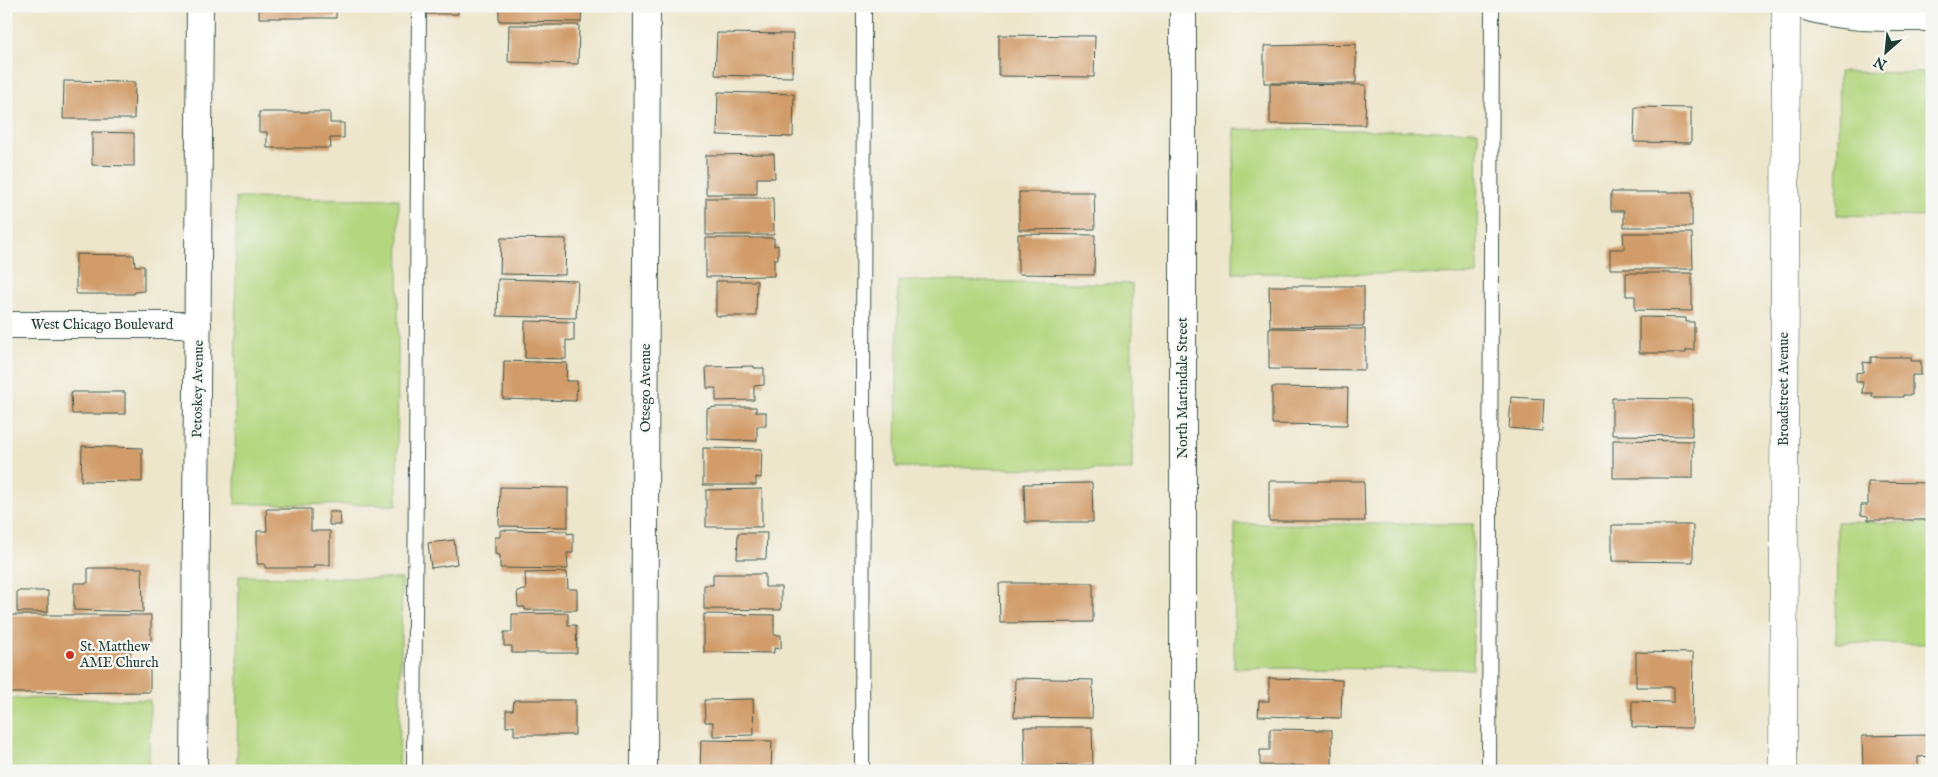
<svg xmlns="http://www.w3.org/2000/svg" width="1938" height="777" font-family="'IM FELL English',serif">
<rect width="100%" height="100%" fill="#f6f6f2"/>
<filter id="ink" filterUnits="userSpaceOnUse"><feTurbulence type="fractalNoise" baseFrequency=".02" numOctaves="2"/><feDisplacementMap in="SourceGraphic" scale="10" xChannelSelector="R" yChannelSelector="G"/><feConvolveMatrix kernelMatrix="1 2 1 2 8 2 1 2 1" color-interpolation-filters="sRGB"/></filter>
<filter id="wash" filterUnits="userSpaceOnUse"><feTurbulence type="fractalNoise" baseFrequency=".0096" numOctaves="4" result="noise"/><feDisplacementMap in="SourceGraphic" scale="20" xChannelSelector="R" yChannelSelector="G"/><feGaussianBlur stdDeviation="1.12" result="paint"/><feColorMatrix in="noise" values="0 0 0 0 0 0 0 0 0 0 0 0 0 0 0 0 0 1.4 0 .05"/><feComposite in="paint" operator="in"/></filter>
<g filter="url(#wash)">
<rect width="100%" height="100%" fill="#ede6cb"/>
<path fill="#b3d67e" stroke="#698a59" d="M1839,72L1932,73V217L1837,215Z
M1234,129L1478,131L1477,275L1233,273Z
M236,198L399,199L397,505L235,504Z
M898,280L1132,284V470L896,467Z
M1837,522L1932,523V644L1836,643Z
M1235,524H1473V669L1234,668Z
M239,576L402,579L399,771H237Z
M8,698L150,700L149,771H7Z"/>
<g id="blocks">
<path fill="#d19c69" d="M259,6H336V18H259Z
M427,6H458V14H427Z
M499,6H582L581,22L499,21Z
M509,25H579L578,64L508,62Z
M717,33L793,34L792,77L715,75Z
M999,35L1095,36L1094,77L999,76Z
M1356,44V83H1264V46Z
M64,81L135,82L134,119H63Z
M1270,84L1366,85L1365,125L1270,124Z
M718,92L794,94L793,137L717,135Z
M1635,107L1691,108V143L1634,142Z
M259,112H330V123H344V138H330L331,148H267V132H259Z
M92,132L134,133V166L92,165Z
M774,154L775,178H757V194H706V155Z
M1019,192H1094L1095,229L1019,230Z
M1611,192H1692V227H1624V211H1611Z
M706,198H773L774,235H706Z
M1623,233H1692L1693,269H1610V249H1624Z
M1018,234L1095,235L1094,275L1018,274Z
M501,238L566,239L565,275L500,274Z
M706,238H774V246L778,245V259H774V276L706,277Z
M76,254L134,255L135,266H144V291L135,292L134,294H76Z
M1626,273H1692V311L1635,310V296H1626Z
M498,279L578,281L576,318L497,316Z
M716,281H757L756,316H716Z
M1269,286H1364V326L1270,327Z
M1639,317L1686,318V322H1694V350H1686V353H1639Z
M525,321L574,322V341L566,340V359L525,358Z
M1269,328L1365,329V370L1269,369Z
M1871,357H1911V361H1921V375H1912V395H1903V397H1872V393H1862L1863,382H1856V373L1863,372V362L1871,363Z
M504,361L567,363L566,381H577L576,401L503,399Z
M754,366V368H764V385L754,386V400L716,401V388H707L706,367Z
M1272,387L1348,388L1347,425L1272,424Z
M71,392H125V414H72Z
M1511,397L1544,399L1542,431L1509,428Z
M1612,398L1692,399V436L1612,435Z
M715,407H756V412H766V426H757V441L707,439V409Z
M1613,440L1693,441V478H1613Z
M82,446L142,448V482L81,481Z
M703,448L762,449L761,478L756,477V485H703Z
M1269,481H1364L1365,521H1269Z
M1868,482L1931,483L1930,520H1868V516L1861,515V505H1868Z
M1092,483L1093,522H1025L1024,484Z
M500,487L568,488V527L499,526Z
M762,489V527H706V490Z
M266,509H311V531H330V565H314V568H265V564H257V531H267Z
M329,512H340L341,525H329Z
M1612,525H1693V562L1612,561Z
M500,530L567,531V534L573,533V553H567L568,569L500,568V555L495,554V537H500Z
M738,533H767L766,559H737Z
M454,540L457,564L431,568L428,543Z
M88,568H142L143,612L74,610V583H88Z
M567,572L568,589H577V610H525V607H518L517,591L526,590L525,573Z
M713,574H765V587H781V610L704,609V585H713Z
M999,583H1093V622L1000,623Z
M17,591H48V612H17Z
M568,613V625H576L577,653H512V646H504V632H512V614Z
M704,614L774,615V635H781V649L774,648V653L704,652Z
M9,615H151V645H130V664H150V692L9,693Z
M1636,652L1693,653L1692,728L1632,727V701L1674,702V687H1636Z
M1015,678L1093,680L1092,718L1014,717Z
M1269,678L1342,680L1341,718L1258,716L1259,701H1269Z
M753,699L754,735L713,736V722H705L704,700Z
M514,700H575V735H514V726L506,727V710H513Z
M1024,727H1092L1093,765L1025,766Z
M1270,729L1332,730V766L1260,765V750H1270Z
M1931,735V756L1918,757V770L1863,771L1862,736Z
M701,740L772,741L771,771H700Z"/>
</g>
</g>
<g filter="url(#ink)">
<use href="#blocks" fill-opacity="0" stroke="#3e564b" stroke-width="1"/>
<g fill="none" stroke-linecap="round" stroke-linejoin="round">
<g stroke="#3e564b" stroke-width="16">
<path id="lane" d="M414,771L419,6
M862,771L864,6
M1489,771L1492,6"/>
</g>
<g stroke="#3e564b" stroke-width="28">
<path id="street" d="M1802,6C1843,20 1889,18 1932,18
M6,325H198
M194,771L200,6
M644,771L647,6
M1183,771V6"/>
</g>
<g stroke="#3e564b" stroke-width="29">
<path id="secondary" d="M1783,771L1786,6"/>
</g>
<use href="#lane" stroke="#fff" stroke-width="14"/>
<use href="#street" stroke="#fff" stroke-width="26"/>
<use href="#secondary" stroke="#fff" stroke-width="28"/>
</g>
</g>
<circle fill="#c8321e" stroke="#f6f6f2" stroke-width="2" cx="70" cy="655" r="5"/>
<g text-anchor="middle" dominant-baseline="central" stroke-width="4.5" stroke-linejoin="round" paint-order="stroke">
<g font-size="14" fill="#1f3d34" stroke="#f6f6f2">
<text x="102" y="325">West Chicago Boulevard</text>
<text transform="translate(646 388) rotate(-90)">Otsego Avenue</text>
<text transform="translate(1183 388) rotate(-90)">North Martindale Street</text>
<text transform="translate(198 389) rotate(-89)">Petoskey Avenue</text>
<text transform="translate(1784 389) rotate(-90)">Broadstreet Avenue</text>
</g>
<g font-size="14" fill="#1f3d34" stroke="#f6f6f2" text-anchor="start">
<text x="80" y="647">St. Matthew<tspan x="80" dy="16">AME Church</tspan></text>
</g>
</g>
<rect width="1938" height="777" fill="none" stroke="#f6f6f2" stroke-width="25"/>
<g transform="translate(1886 52) rotate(207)" stroke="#f6f6f2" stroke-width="4" paint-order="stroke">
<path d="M0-4L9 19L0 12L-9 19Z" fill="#1f3d34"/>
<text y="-8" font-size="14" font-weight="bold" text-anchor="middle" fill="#1f3d34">N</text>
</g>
</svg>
